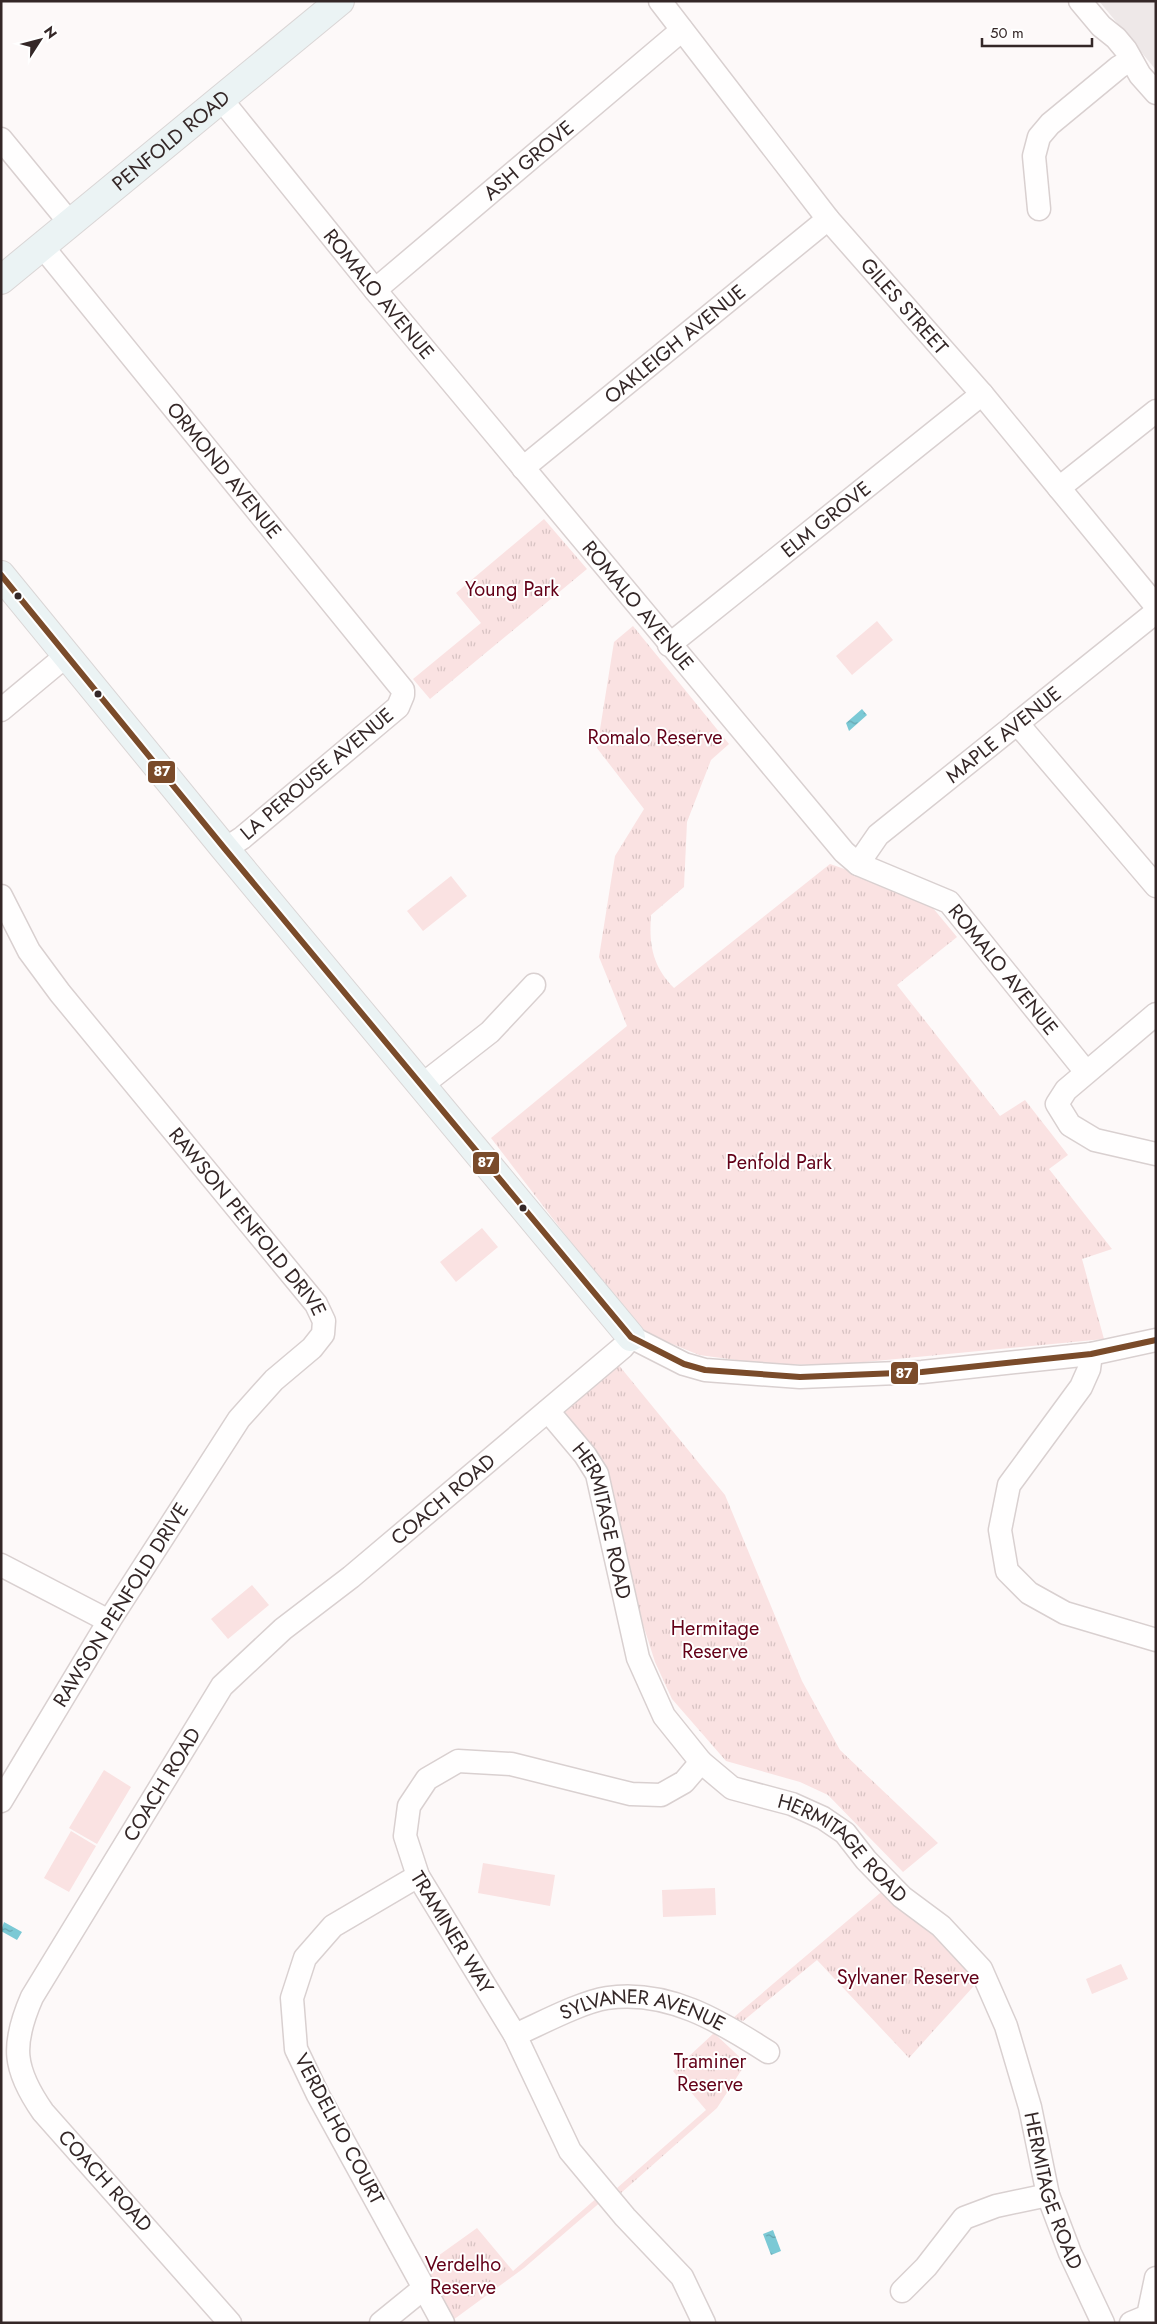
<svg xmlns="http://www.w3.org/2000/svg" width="1157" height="2324" font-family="Jost,sans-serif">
<defs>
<pattern id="park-tufts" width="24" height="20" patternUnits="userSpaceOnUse" patternTransform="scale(1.25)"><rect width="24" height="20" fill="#fae2e2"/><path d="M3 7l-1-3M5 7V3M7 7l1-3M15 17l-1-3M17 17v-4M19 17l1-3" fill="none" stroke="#d7c2c2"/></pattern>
<pattern id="water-ripples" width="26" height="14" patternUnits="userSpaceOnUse" patternTransform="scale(1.25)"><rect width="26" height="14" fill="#7bc9d5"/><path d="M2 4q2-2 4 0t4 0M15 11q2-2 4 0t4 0" fill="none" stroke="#66a3ad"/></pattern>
</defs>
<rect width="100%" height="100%" fill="#fdf9f9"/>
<path fill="#eee8e8" d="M1099,1H1156V70Z"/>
<path fill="#fae2e2" d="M877,621L893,640L852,675L836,656Z
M451,876L467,896L423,931L407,911Z
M482,1228L498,1247L456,1282L440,1262Z
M252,1585L269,1605L228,1639L211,1619Z
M104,1770L131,1787L97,1844L69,1828Z
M71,1831L96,1846L69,1892L44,1878Z
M483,1863L555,1875L550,1906L478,1893Z
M715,1888L716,1915L663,1917L662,1890Z
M1121,1964L1128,1979L1092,1994L1086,1979Z"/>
<path fill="url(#park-tufts)" d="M544,519L587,569L430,699L413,679L481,623L456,593Z
M633,626L729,744L711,760L687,822L684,887L651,915C649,945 652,965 674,988L830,864L923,896L957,937L897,985L1000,1116L1025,1100L1068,1155L1049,1169L1112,1249L1082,1259L1104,1339L834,1365L765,1364L699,1355L653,1336L630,1319L491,1138L627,1026L599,957L615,856L644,809L597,748L614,642Z
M617,1363L725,1495L802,1681L840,1750L938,1843L903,1872L828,1795L800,1782L726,1761L672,1699L655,1662L619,1549L559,1414Z
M886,1888L981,1978L909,2058L817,1960L743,2021L733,2018Z
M714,2033L746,2063L717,2108L621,2193L617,2188L706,2110L673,2071Z
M599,2196L603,2200L524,2268L453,2320L424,2266L477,2228L513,2271Z"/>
<path fill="url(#water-ripples)" d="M862,709L867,715L849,731L846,723Z
M4,1922L22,1932L17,1940L1,1931Z
M773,2230L781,2251L771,2255L763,2234Z"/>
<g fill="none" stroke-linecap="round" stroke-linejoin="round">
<g stroke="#d9d0d0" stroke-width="25">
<g id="minor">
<path id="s1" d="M660,1L828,219L982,394L1156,606"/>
<path d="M1080,1L1101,26L1116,38L1126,50L1140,75L1156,93"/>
<path id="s2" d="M221,99L375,290L844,852L858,864L949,902L1086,1072"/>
<path d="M1,139L70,223"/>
<path d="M1039,209L1034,156L1039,137L1050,124L1119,67L1131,60"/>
<path id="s3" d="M42,246L403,690V695L398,707L242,838L225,849"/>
<path id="s4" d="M375,290L682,30"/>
<path id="s5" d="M523,468L828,219"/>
<path d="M1059,488L1156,411"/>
<path id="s6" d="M669,645L982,394"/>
<path d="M1,710L67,655"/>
<path d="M1017,723L1156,886"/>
<path id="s7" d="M858,864L878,835L1156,612"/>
<path id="s8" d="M1,896L29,951L60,993L316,1304L324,1321L323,1334L312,1348L274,1380L239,1419L109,1621L1,1801"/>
<path d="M1156,1014L1066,1090L1057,1104L1070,1125L1095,1140L1156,1154"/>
<path d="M422,1085L490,1032L534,985"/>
<path d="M1091,1354L1089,1369L1081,1387L1009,1485L1000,1530L1007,1571L1029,1593L1065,1613L1156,1640"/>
<path id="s9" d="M548,1411L585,1455L597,1474L638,1658L664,1716L701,1762L732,1788L792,1804L823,1818L845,1833L866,1860L902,1897L941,1926L981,1969L1006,2026L1030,2107L1048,2195L1070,2253L1103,2323"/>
<path d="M1,1565L109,1621"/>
<path id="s10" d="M701,1762L684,1782L661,1795L631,1794L511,1764L458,1761L427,1779L409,1806L405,1836L418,1876L515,2035L570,2151L625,2217L682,2277L704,2323"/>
<path id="s11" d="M515,2035C540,2024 581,2002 607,1998C667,1989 720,2021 768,2052"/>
<path d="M424,2288L443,2323"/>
<path d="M902,2291L926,2267L964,2218L996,2206L1048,2195"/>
<path id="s12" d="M230,2323L43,2112C13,2069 11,2045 32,1997L222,1686L283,1629L351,1577L623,1347L631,1337L684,1364L705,1370L800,1377L922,1372L1091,1354L1156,1340"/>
<path d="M381,2323L424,2288L318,2095L296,2049L292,1998L305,1958L333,1926L418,1876"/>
<path d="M1131,2323L1148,2316L1156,2278"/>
</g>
</g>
<g stroke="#dad6d6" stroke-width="30">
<g id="major">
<path id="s13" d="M1,280L340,1"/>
<path d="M1,575L225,849L631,1337"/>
</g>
</g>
<use href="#minor" stroke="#fffefe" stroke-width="22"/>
<use href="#major" stroke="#ebf3f4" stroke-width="28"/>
<g stroke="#fff" stroke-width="10">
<path id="bus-1" d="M1,575L225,849L631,1337L684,1364L705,1370L800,1377L922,1372L1091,1354L1156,1340"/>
</g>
<use href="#bus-1" stroke="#7a4b2a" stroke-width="6"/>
</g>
<g fill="#342727" stroke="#fff" stroke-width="2">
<circle cx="18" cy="596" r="4.5"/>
<circle cx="98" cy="694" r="4.5"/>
<circle cx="523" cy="1208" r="4.5"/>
</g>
<g text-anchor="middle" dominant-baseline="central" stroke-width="4" stroke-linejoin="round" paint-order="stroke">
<g font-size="20" fill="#342727" stroke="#fff">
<text stroke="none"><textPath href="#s13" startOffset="220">PENFOLD ROAD</textPath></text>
<text stroke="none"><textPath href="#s4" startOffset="201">ASH GROVE</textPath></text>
<text stroke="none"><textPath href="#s2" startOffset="251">ROMALO AVENUE</textPath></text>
<text stroke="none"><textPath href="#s1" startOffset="391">GILES STREET</textPath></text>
<text stroke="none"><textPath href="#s5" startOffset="196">OAKLEIGH AVENUE</textPath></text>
<text stroke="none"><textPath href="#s3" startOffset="289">ORMOND AVENUE</textPath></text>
<text stroke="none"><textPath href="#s6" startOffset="201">ELM GROVE</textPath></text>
<text stroke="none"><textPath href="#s2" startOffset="656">ROMALO AVENUE</textPath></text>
<text stroke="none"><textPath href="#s7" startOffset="196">MAPLE AVENUE</textPath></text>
<text transform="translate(317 774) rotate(-40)">LA PEROUSE AVENUE</text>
<text stroke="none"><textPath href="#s2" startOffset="1181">ROMALO AVENUE</textPath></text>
<text stroke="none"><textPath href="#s8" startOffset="410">RAWSON PENFOLD DRIVE</textPath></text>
<text stroke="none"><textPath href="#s12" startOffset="1059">COACH ROAD</textPath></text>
<text stroke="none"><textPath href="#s9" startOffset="126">HERMITAGE ROAD</textPath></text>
<text transform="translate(121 1605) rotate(-58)">RAWSON PENFOLD DRIVE</text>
<text stroke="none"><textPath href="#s12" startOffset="654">COACH ROAD</textPath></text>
<text stroke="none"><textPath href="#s9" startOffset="561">HERMITAGE ROAD</textPath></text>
<text stroke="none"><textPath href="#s10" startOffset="466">TRAMINER WAY</textPath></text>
<text stroke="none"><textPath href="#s11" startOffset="136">SYLVANER AVENUE</textPath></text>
<text transform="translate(339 2129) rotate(62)">VERDELHO COURT</text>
<text transform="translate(105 2181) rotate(48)">COACH ROAD</text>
<text stroke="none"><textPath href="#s9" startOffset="981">HERMITAGE ROAD</textPath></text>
</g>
<g font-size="20" fill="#630118" stroke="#fff">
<text x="512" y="589">Young Park</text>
<text x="655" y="737">Romalo Reserve</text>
<text x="779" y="1162">Penfold Park</text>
<text x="715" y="1628">Hermitage<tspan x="715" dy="23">Reserve</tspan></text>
<text x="908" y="1977">Sylvaner Reserve</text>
<text x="710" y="2061">Traminer<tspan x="710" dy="23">Reserve</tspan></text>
<text x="463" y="2264">Verdelho<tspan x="463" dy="23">Reserve</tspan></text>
</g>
</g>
<g stroke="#fff" stroke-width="2">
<rect x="147" y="760" width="29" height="24" rx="5" fill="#7a4b2a"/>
<rect x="472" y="1151" width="28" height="24" rx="5" fill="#7a4b2a"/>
<rect x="890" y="1361" width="29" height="24" rx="5" fill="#7a4b2a"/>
</g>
<g font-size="14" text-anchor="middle" font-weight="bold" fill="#fff">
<text x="162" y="776">87</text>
<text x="486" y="1167">87</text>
<text x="904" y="1378">87</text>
</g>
<rect width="1157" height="2324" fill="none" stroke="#342727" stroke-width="5"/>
<g transform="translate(40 40) rotate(54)" stroke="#ffffff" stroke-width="4" paint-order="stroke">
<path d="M0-4L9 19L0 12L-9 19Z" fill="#342727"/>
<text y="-8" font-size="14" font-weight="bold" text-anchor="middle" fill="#342727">N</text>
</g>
<path d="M982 38v8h110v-8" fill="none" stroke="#342727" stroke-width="2.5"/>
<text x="990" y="38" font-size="15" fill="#342727" stroke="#ffffff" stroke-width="4" paint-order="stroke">50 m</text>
</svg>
